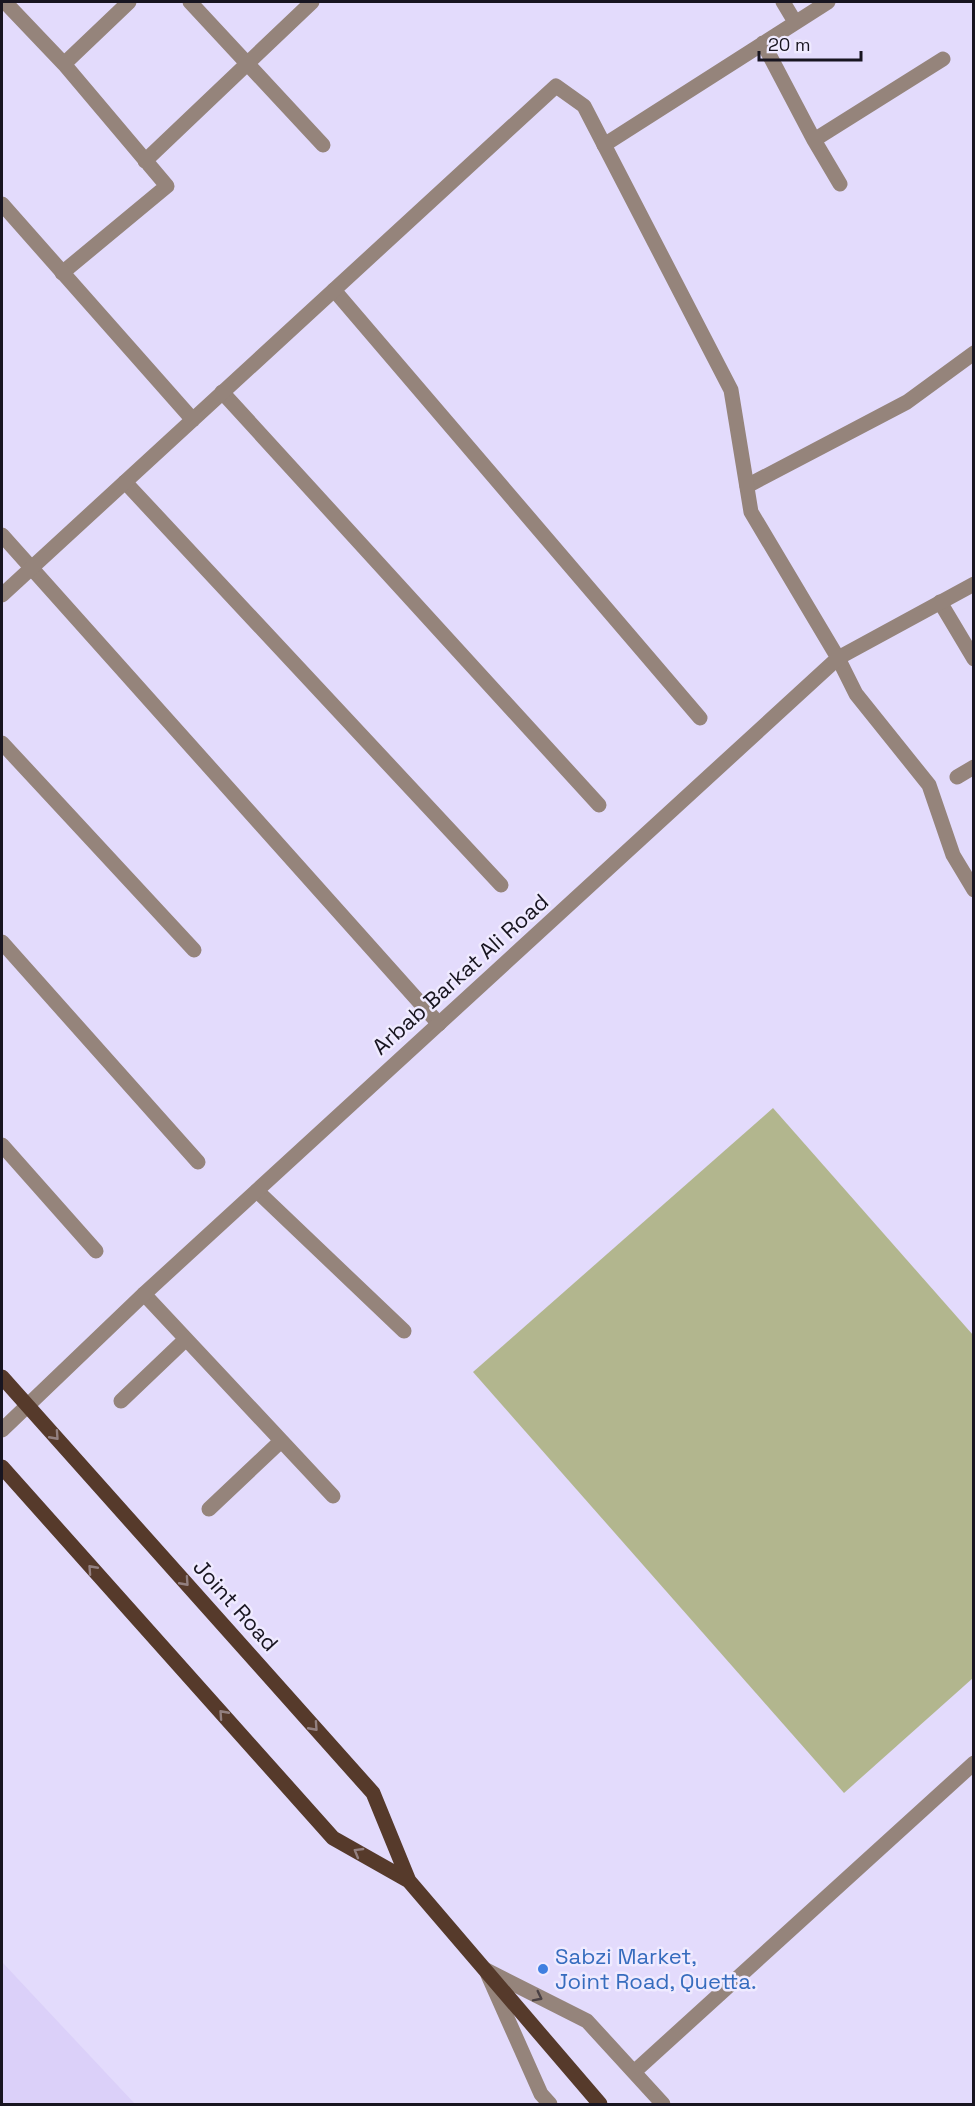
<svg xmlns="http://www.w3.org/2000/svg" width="975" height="2106" font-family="'Space Grotesk',sans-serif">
<rect width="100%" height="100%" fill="#e3dbfc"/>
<path fill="#dbd0f9" d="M2,1962L135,2104H2Z"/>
<path fill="#b2b68e" d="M773,1108L973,1335V1678L844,1793L473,1372Z"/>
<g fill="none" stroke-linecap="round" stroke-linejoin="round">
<path stroke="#95847b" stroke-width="15" d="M5,2L64,64L167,186L62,273
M190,2L323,145
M783,2L795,22
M763,43L814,140L840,184
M64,64L129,2
M814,140L943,59
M604,145L828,2
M145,161L312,2
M334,290L700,718
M222,392L599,805
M125,482L501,885
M747,486L907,402L974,353
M2,535L439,1024
M940,602L974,659
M838,658L856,694L929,785L953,855L974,890
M2,743L194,950
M957,777L974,767
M2,942L198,1162
M2,1145L96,1251
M257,1191L404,1331
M144,1294L333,1496
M121,1401L186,1339
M209,1509L281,1441"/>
<path stroke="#95847b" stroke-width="15" d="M2,204L193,420
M2,595L556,86L584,106L731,390L751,512L838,658
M2,1430L144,1294L838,658L974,584
M486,1970L587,2021L663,2104
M488,1975L541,2094L550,2104
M634,2072L974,1763"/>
<path stroke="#563a2b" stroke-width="15" d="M2,1377L373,1793L409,1881L600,2104
M2,1467L333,1838L409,1881"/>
</g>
<defs><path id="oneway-chevron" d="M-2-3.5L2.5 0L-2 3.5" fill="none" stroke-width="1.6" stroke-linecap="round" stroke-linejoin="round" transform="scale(1.5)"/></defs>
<g stroke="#938080">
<use href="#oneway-chevron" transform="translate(55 1436) rotate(48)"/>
<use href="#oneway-chevron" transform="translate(92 1569) rotate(-132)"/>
<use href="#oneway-chevron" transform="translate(185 1582) rotate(48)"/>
<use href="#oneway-chevron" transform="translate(223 1714) rotate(-132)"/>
<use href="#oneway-chevron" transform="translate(314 1727) rotate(48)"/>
<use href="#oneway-chevron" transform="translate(358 1852) rotate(-150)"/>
</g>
<use stroke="#4a4144" href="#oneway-chevron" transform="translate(538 1997) rotate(27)"/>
<circle fill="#3f7fe0" stroke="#efeaff" stroke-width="2" cx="543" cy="1969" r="6"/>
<g text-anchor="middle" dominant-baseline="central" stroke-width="5" stroke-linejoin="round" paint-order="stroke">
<g font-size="22" fill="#181520" stroke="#efeaff">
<text transform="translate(460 974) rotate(-42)">Arbab Barkat Ali Road</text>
<text transform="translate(236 1605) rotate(48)">Joint Road</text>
</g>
<g font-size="22" fill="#366cbe" stroke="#efeaff" text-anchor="start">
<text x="555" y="1956">Sabzi Market,<tspan x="555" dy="25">Joint Road, Quetta.</tspan></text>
</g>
</g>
<rect width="975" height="2106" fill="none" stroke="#181520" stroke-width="6"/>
<path d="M759 51v9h102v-9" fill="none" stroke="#181520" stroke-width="3"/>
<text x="768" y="51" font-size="18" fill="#181520" stroke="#efeaff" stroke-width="4.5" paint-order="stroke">20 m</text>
</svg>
